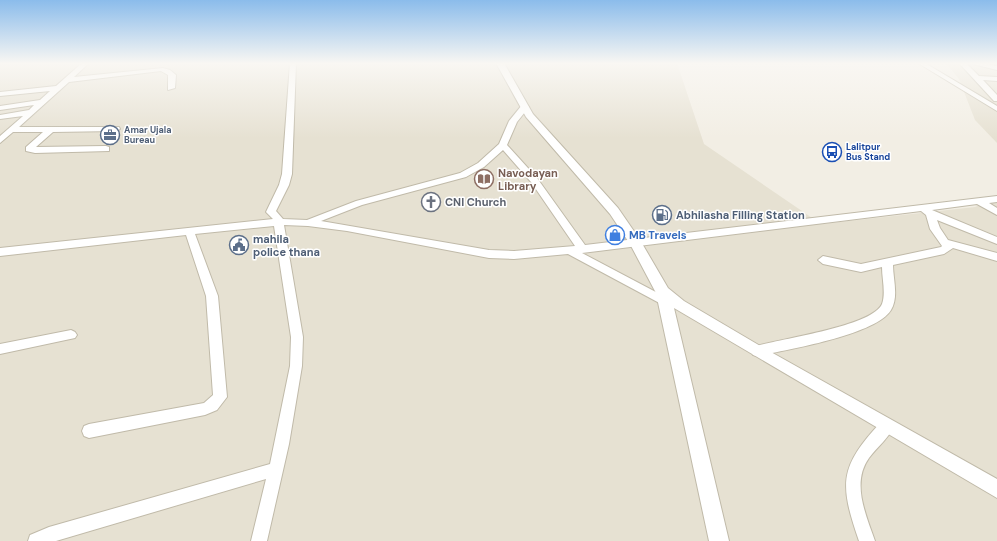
<svg xmlns="http://www.w3.org/2000/svg" width="997" height="541" font-family="'DM Sans',sans-serif">
<rect width="100%" height="100%" fill="#f2eee4"/>
<path fill="#e6e1d2" d="M0,63H677L704,144L821,224L975,207L997,197V541H0Z
M946,63H997V143L975,120L959,79Z"/>
<g fill="none" stroke-linecap="round" stroke-linejoin="round">
<g stroke="#c0baa9" stroke-width="2">
<path id="minor" d="M82,63H89L74,77L163,68L170,70L176,75L175,88L168,90V75L161,71L69,82L19,127H119L120,129L116,131L53,132L36,147L106,146L109,147V151L35,153L26,151V147L43,132H13L0,143V136L23,116L0,119V115L29,110L34,105L0,110V106L40,100L50,91L0,96V92L56,86Z
M290,63H296L292,174L289,185L276,211L283,219L307,220L356,201L460,173L478,163L499,144L509,121L522,105H525L529,107L517,122L507,145L537,178L585,245L997,196V202L989,203L997,208V215L977,204L932,210L997,237V244L937,220L940,228L948,240L997,253V261L953,248L944,254L893,265C893,279 899,297 891,310C876,335 786,350 757,356L753,355L751,351L753,347C777,339 872,327 882,304C886,293 882,279 882,267L861,272L823,264L818,260L823,256L861,264L941,247L942,246L930,229L926,215L921,211L582,253L669,299L671,302L669,305L665,306L568,254L514,259L489,258L347,231L308,226L284,225L303,337L302,366L289,444L267,541H251L266,479L56,541H28L30,535L49,527L270,464L290,366L291,337L274,226L195,234L218,296L227,397L217,410L205,415L89,438L84,436L82,431L84,426L89,424L204,403L213,395L206,296L186,235L0,256V248L273,219L266,212L279,185L282,174ZM503,150L531,182L575,246L514,251L489,250L321,221L362,205L466,177L484,167Z
M918,63H925L997,106V111Z
M959,63H966L979,76L997,77V81L983,80L997,95V101H994Z
M972,63H983L997,66V70L973,64Z
M71,330L75,332L77,335L75,338L0,354V344Z
M887,420L892,421L894,426C889,438 877,447 869,458C851,483 866,515 875,541H859C839,483 839,467 882,421Z"/>
</g>
<g stroke="#c0baa9" stroke-width="2">
<path id="tertiary" d="M496,63H504L533,114L618,208L640,240L668,288L684,301L762,347L997,479V498L674,308L729,541H709L656,293L630,244L610,214L526,117Z"/>
</g>
<use href="#minor" fill="#fff" fill-rule="evenodd"/>
<use href="#tertiary" fill="#fff" fill-rule="evenodd"/>
</g>
<linearGradient id="sky" x2="0" y2="1"><stop stop-color="#8bbceb"/><stop offset="0.46" stop-color="#f9f7f3"/><stop offset="1" stop-color="#f9f7f3" stop-opacity="0"/></linearGradient>
<rect width="997" height="138" fill="url(#sky)"/>
<defs>
<g id="office-ring" transform="scale(1)"><circle r="9.5" fill="#fff" stroke="#5c6f8a" stroke-width="1.5"/><path d="M-6-3h4V-5.5h4V-3h4V5H-6ZM-1-4.5V-3h2v-1.5ZM-6 0V1H6V0Z" fill="#5c6f8a"/></g>
<g id="bus-ring" transform="scale(1)"><circle r="9.5" fill="#fff" stroke="#1a4fb4" stroke-width="1.5"/><path d="M-5-6H5V4H4V6H2V4H-2V6H-4V4H-5ZM-3.5-4V0h7V-4ZM-3.5 1.2v1.5H-2V1.2ZM2 1.2v1.5H3.5V1.2Z" fill="#1a4fb4"/></g>
<g id="library-ring" transform="scale(1)"><circle r="9.5" fill="#fff" stroke="#8d6e63" stroke-width="1.5"/><path d="M-6-4Q-3-5.5-.7-3.5V5Q-3 3-6 4ZM6-4Q3-5.5 .7-3.5V5Q3 3 6 4Z" fill="#8d6e63"/></g>
<g id="church-ring" transform="scale(1)"><circle r="9.5" fill="#fff" stroke="#6b7280" stroke-width="1.5"/><path d="M-1.2-6h2.4v3.5h3.3v2.4h-3.3V6h-2.4V-.1h-3.3v-2.4h3.3Z" fill="#6b7280"/></g>
<g id="fuel-ring" transform="scale(1)"><circle r="9.5" fill="#fff" stroke="#5c6f8a" stroke-width="1.5"/><path d="M-5.5-6h7V0h2V4h1.3V-2.5L3-4.5l.8-.8L6-3V5H2.5V1h-1V6h-7ZM-4.2-4.7v3.2H.2V-4.7Z" fill="#5c6f8a"/></g>
<g id="shop-ring" transform="scale(1)"><circle r="9.5" fill="#fff" stroke="#3f7fe0" stroke-width="1.5"/><path d="M-5-2.5h2.3a2.7 3.5 0 0 1 5.4 0H5L5.5 6h-11ZM-1.5-2.5h3a1.5 2.3 0 0 0-3 0Z" fill="#3f7fe0"/></g>
<g id="civic-ring" transform="scale(1)"><circle r="9.5" fill="#fff" stroke="#5c6f8a" stroke-width="1.5"/><path d="M-.6-6.5H3V-4.5H.6V-3L4-1V1h2V6H-6V1h2V-1L-.6-3ZM-1.2 2.5V6h2.4V2.5Z" fill="#5c6f8a"/></g>
</defs>
<g fill-rule="evenodd">
<use href="#office-ring" x="110" y="135"/>
<use href="#bus-ring" x="832" y="152"/>
<use href="#library-ring" x="484" y="179"/>
<use href="#church-ring" x="431" y="202"/>
<use href="#fuel-ring" x="662" y="215"/>
<use href="#shop-ring" x="615" y="235"/>
<use href="#civic-ring" x="239" y="245"/>
</g>
<g text-anchor="middle" dominant-baseline="central" stroke-width="3" stroke-linejoin="round" paint-order="stroke">
<g font-size="9" font-weight="bold" fill="#4e5e75" stroke="#fff" text-anchor="start">
<text x="124" y="130">Amar Ujala<tspan x="124" dy="10">Bureau</tspan></text>
</g>
<g font-size="9" font-weight="bold" fill="#164399" stroke="#fff" text-anchor="start">
<text x="846" y="147">Lalitpur<tspan x="846" dy="10">Bus Stand</tspan></text>
</g>
<g font-size="11" font-weight="bold" fill="#785e54" stroke="#fff" text-anchor="start">
<text x="498" y="173">Navodayan<tspan x="498" dy="13">Library</tspan></text>
</g>
<g font-size="11" font-weight="bold" fill="#5b616d" stroke="#fff" text-anchor="start">
<text x="445" y="202">CNI Church</text>
</g>
<g font-size="11" font-weight="bold" fill="#4e5e75" stroke="#fff" text-anchor="start">
<text x="676" y="215">Abhilasha Filling Station</text>
<text x="253" y="239">mahila<tspan x="253" dy="13">police thana</tspan></text>
</g>
<g font-size="11" font-weight="bold" fill="#366cbe" stroke="#fff" text-anchor="start">
<text x="629" y="235">MB Travels</text>
</g>
</g>
</svg>
